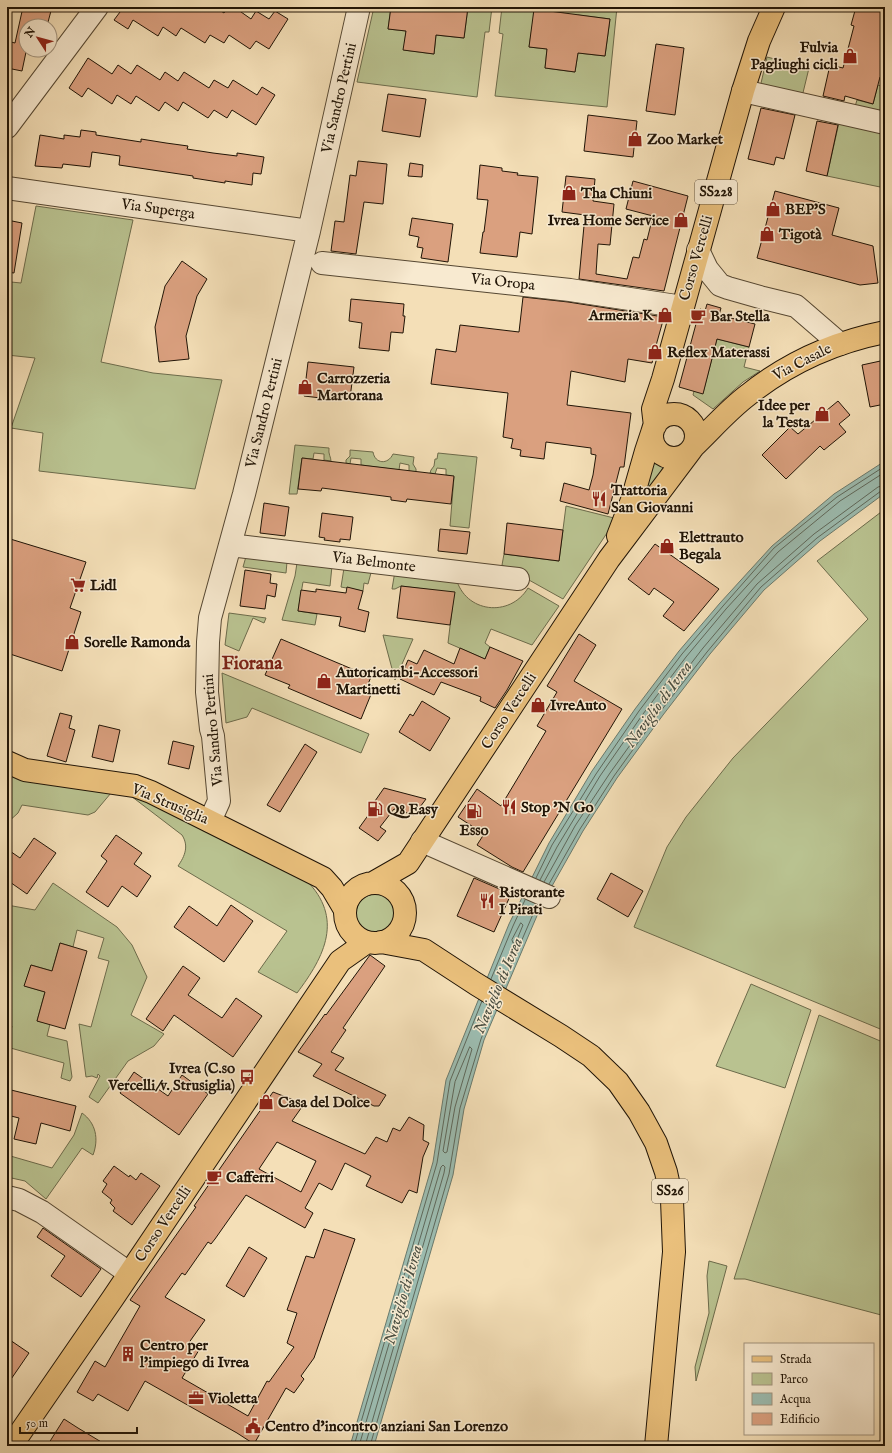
<svg xmlns="http://www.w3.org/2000/svg" width="892" height="1453" font-family="'IM FELL English',serif">
<rect width="100%" height="100%" fill="#f4dfb7"/>
<filter id="stains"><feTurbulence type="fractalNoise" baseFrequency=".005" numOctaves="4"/><feColorMatrix values="0 0 0 0 .2 0 0 0 0 .09 0 0 0 0 .02 0 0 0 .5 -.17"/></filter>
<radialGradient id="worn" r=".72"><stop offset=".6" stop-color="#630" stop-opacity="0"/><stop offset="1" stop-color="#630" stop-opacity=".3"/></radialGradient>
<path fill="#b9c290" stroke="#6c6b4b" fill-rule="evenodd" d="M374,7H391L388,29L406,31L404,50L434,54L436,35L464,38L468,7H492L489,32H485L477,97L357,82Z
M502,7H565L577,9L578,7H617L607,107L495,96L503,34L499,33ZM535,9L564,13L563,26L578,15L610,19L605,56L578,53L575,72L545,68L547,49L529,47Z
M767,57L809,68L801,101L759,92Z
M878,85L885,87V121L853,113L857,100L873,104Z
M840,118L885,128V188L827,176Z
M36,206L133,220L101,362L153,373L222,380L195,489L39,471L43,433L11,428L35,358L7,355V301L11,282L21,283Z
M717,339L749,347L744,367L760,371L743,382L713,409L693,395L694,391L703,393Z
M295,445L329,448C328,454 331,457 331,461L324,460V454L314,453L313,459L302,458L297,494H289Z
M350,450L373,452C375,464 388,465 393,454L414,457L413,464L416,469V472L409,471V465L400,463L399,470L361,465V459L351,458L350,464L346,463V460L350,456Z
M438,453L477,457L469,528L450,526L454,477L446,475V469L437,468L435,474L430,473L431,470L434,466L435,459H437Z
M648,458L664,465L645,505Z
M566,506L614,518L609,530L563,599L502,565L504,554L559,561Z
M885,509V1031L634,927L667,847L686,817L733,758L868,619L817,561Z
M247,553L287,562L286,573L243,567Z
M297,563L332,566L330,586L303,582L298,611L317,614L315,625L282,620L295,576Z
M344,568L372,569L368,584L364,583L363,591L341,587Z
M395,571L456,578C465,613 510,618 528,588L559,606L532,645L491,629L485,643L490,647L485,659L448,643L454,593L401,586L395,589H392Z
M229,613L266,618L264,623L253,618L239,651L225,645Z
M383,635L413,639L395,680Z
M222,673L369,734L361,753L252,708L247,717L226,723Z
M7,768L111,793L95,812L88,815L22,805L18,813L7,823Z
M132,791L306,880C344,918 325,956 297,993L258,972L287,931L178,866C185,856 189,846 182,835L131,796Z
M53,883L117,927L132,945L147,977L131,1015L164,1034L154,1046L128,1061L98,1103L89,1097L100,1076L98,1074L97,1078L92,1076L86,1077L79,1024L91,1027L109,961L98,958L104,938L77,930L73,947L60,943L52,971L31,965L25,986L45,992L37,1021L50,1024L47,1036L67,1041L72,1077L70,1081L61,1078L64,1063L7,1047L12,1026L7,1024V905L35,910Z
M356 914a20 20 0 1 1 40 0a20 20 0 1 1-40 0Z
M751,984L811,1010L785,1088L716,1066Z
M819,1015L885,1043V1316L745,1279H734Z
M82,1113C96,1123 99,1139 93,1155L82,1148L46,1199L25,1181L7,1177V1155L52,1168L74,1135Z
M709,1261L727,1266L696,1381L695,1367L709,1313L707,1276Z"/>
<path fill="#9cbcb0" stroke="#6a796c" d="M885,461V493L820,541L764,590L710,654L663,715L617,778L583,831L552,886L539,911L484,1040L464,1109L453,1175L374,1446H350L433,1162L446,1080L509,924L549,843L592,771L635,709L679,651L720,603L772,546L834,494Z"/>
<g fill="none" stroke-linecap="round" stroke-linejoin="round">
<path stroke="#5e685b" stroke-width="1" d="M536,878L552,845L596,774L639,711L682,654L723,606L774,548L837,497L885,466
M540,880L557,847L600,776L643,714L686,657L726,609L778,552L840,501L885,472
M544,882L575,826L610,773L656,709L703,648L757,584L814,534L878,487L885,485
M549,884L580,829L614,776L660,712L707,652L761,587L817,538L881,491L885,490
M521,923L523,925L516,942L513,943L512,940Z
M491,979L513,926L525,900
M502,986L537,905
M470,1047L472,1049L455,1107L447,1152L445,1153L443,1151L455,1082Z
M354,1446L437,1163L450,1081L482,1001
M359,1446L441,1167L443,1165L445,1167L444,1173L365,1446
M370,1446L449,1174L460,1108L481,1039L493,1009"/>
</g>
<path fill="#daa07f" stroke="#201406" fill-rule="evenodd" d="M23,7H52L47,26H26V52L22,71L7,68V41L15,43Z
M113,7H215L224,13L228,7H234L251,19L256,11L269,19L275,11L288,19L269,49L256,41L250,49L229,35L224,43L210,35L205,43L181,28L176,36L163,27L158,36L133,20L128,29L114,20L120,12Z
M391,7H468L464,38L436,35L434,54L403,50L406,31L388,29Z
M856,7H876L885,10V79L880,77L873,104L845,96L844,101L823,96L830,65L843,68L854,26L851,25Z
M534,9L610,19L605,56L578,53L575,72L545,68L547,49L529,47Z
M656,44L684,48L675,115L646,111Z
M88,58L112,74L118,65L131,74L137,65L160,80L165,72L178,81L184,72L209,88L214,80L228,88L233,80L257,95L262,87L275,95L256,125L232,110L227,118L214,110L208,118L183,102L178,111L165,102L159,111L136,96L131,104L117,95L112,104L88,88L82,97L69,88Z
M388,94L426,99L420,137L382,131Z
M761,108L795,115L784,159L776,157L774,165L748,159Z
M588,115L637,121L633,157L584,151Z
M817,121L838,125L827,176L806,171Z
M81,130L96,132V135L141,142V139L166,143L188,146L187,149L213,153L237,156V153L264,157L261,174L253,173L252,185L225,181V183L193,178V176L119,165L120,156L92,152L90,167L63,164L62,168L35,166L40,135L64,139V135L80,137Z
M358,161L387,164L383,204L364,202L356,254L331,251L335,221L344,222L350,175L356,176Z
M410,163L423,165L422,177L408,176Z
M480,165L502,168V171L518,173L517,175L538,177L532,234L520,232L517,257L480,253L483,232H484L488,200L477,199Z
M566,176L595,179L593,201L614,204L610,245L598,244L596,274L627,279L633,257L639,258L644,239L647,240L653,216L626,209L633,181L688,196L664,291L579,279L585,215L562,212Z
M775,191L839,208L832,235L873,246L878,283L860,285L757,258Z
M412,218L453,224L448,262L421,258L423,248L417,247L419,237L409,235Z
M7,220L22,223L14,273L7,272Z
M182,261L207,279L197,296L186,336L189,359L159,362L155,327L165,286Z
M523,297L568,302L664,317L657,342L652,363L628,359L625,382L571,371L567,405L631,413L624,467H620L608,514L560,501L564,483L589,490L593,475L596,455L591,454V448L546,442L544,459L520,456L521,450L511,448L513,439L503,437L508,393L431,384L436,349L456,352L460,325L519,332Z
M351,299L404,304L403,316H405L403,333L391,332L389,351L359,348L362,323L349,321Z
M707,304L721,308L719,315L755,324L749,347L717,339L703,394L679,387L700,309L705,311Z
M885,360V404L870,407L862,365Z
M308,362L354,367L350,398L329,395V399L304,396Z
M838,401L850,415L839,424L846,432L824,450L820,446L786,479L762,455L790,427L798,434Z
M302,458L454,476L451,504L407,499L406,502L391,500V497L322,488L321,491L298,489Z
M264,503L289,507L285,536L260,533Z
M322,513L353,517L350,540L340,539V542L324,540L325,538L319,537Z
M507,523L563,530L559,561L504,554Z
M440,529L470,532L467,554L438,551Z
M7,538L86,562L70,608L81,612L62,671L7,653Z
M655,544L719,589L684,631L663,616L674,602L654,588L649,595L628,579Z
M245,570L271,574L270,583L277,584L275,597L267,595L265,609L240,606Z
M401,586L455,592L450,625L397,618Z
M347,587L363,591L358,609L369,612L365,632L339,626L341,617L298,611L301,590L316,592V589L346,593Z
M579,634L596,645L574,681L622,709L523,872L512,867L477,845L484,834L458,817L477,789L501,806L546,731L537,726L557,692L547,686Z
M281,639L371,677L368,684L374,687L361,719L288,688L290,685L265,675Z
M490,647L523,661L507,690L495,708L480,701L481,697L441,682L434,695L400,679L408,660L417,664L424,650L454,664L460,648L485,659Z
M422,701L450,718L430,751L399,732L410,714L413,716Z
M60,713L72,716L69,728L75,730L66,762L47,756Z
M99,725L120,730L113,762L92,757Z
M173,741L194,746L189,769L168,764Z
M305,744L317,752L280,812L267,805Z
M384,788L426,799L414,815L394,809L380,827L386,831L378,841L359,828L377,803L375,801Z
M116,835L142,853L134,864L151,876L137,897L122,886L108,907L86,892L107,861L101,856Z
M34,838L56,853L27,894L7,880V849L20,858Z
M611,873L643,891L628,917L597,899Z
M474,878L511,894L494,932L457,916Z
M231,905L253,921L224,962L174,927L189,906L217,926Z
M60,943L87,951L65,1029L37,1021L45,992L24,986L31,965L52,971Z
M370,955L385,966L343,1028L346,1030L331,1052L344,1058L335,1070L386,1095L379,1106H374L313,1076L322,1064L298,1052L325,1014L326,1015Z
M183,966L200,978L188,995L222,1018L236,998L262,1016L233,1057L174,1015L163,1031L146,1019Z
M134,1072L168,1096L182,1075L208,1094L179,1135L120,1093Z
M7,1089L76,1106L70,1131L41,1123L36,1144L14,1139L19,1118L7,1115Z
M273,1092L304,1104L292,1121L365,1154L376,1137L387,1142L393,1128L400,1131L409,1117L424,1125L423,1140L429,1143L423,1157L417,1193L409,1190L402,1203L366,1186L371,1176L345,1163L332,1190L319,1183L305,1208L313,1213L305,1228L246,1195L215,1239L211,1244L208,1242L185,1275L182,1273L165,1297L205,1320L188,1344L199,1350L182,1378L248,1416L267,1381L269,1382L294,1347L287,1343L297,1313L287,1310L306,1256L314,1258L324,1229L355,1239L314,1358L301,1376L304,1379L294,1393L286,1388L254,1444L237,1433L145,1381L128,1411L98,1394L93,1401L77,1392L95,1361L105,1367L140,1306L130,1300L196,1207L194,1206ZM277,1142L316,1161L301,1192L259,1169Z
M114,1166L129,1177L130,1175L136,1180L141,1173L160,1186L132,1225L113,1211L115,1208L110,1203L112,1200L102,1192L107,1184L103,1181Z
M43,1228L101,1269L81,1297L51,1276L65,1256L37,1237Z
M249,1247L267,1258L244,1297L226,1286Z
M7,1338L29,1353L7,1385Z
M64,1419L78,1428L108,1446H47Z"/>
<g fill="none" stroke-linecap="round" stroke-linejoin="round">
<g stroke="#554732" stroke-width="24">
<path id="minor" d="M743,91L885,123
M7,127L97,7
M7,188L309,231
M698,250L707,269L720,285L728,288L763,298L796,306L840,344
M322,263L570,290L683,307
M230,545L518,579
M210,821L219,801L213,736L211,729L207,692L208,642L210,618L244,494L309,231L359,7
M422,841L549,897
M7,1197L19,1200L42,1212L129,1273"/>
</g>
<g stroke="#201406" stroke-width="24">
<path id="major" d="M652 436a22 22 0 1 1 44 0a22 22 0 1 1-44 0Z
M655,426L653,409L663,379L743,91L759,41L774,7
M693,447C711,430 728,410 748,395C788,363 835,342 885,332
M618,536L632,500L646,451L653,430
M7,762L25,770L135,786L151,792L323,878L332,888L345,910
M345 913a30 30 0 1 1 60 0a30 30 0 1 1-60 0Z
M373,883L408,863L609,559L691,450
M381,942L424,950L476,984L561,1036L591,1056L618,1082L639,1112L656,1143L666,1172L672,1200L674,1252L656,1446
M11,1446L113,1298L340,961L367,942"/>
</g>
<use href="#minor" stroke="#f8ead0" stroke-width="22"/>
<use href="#major" stroke="#eac07c" stroke-width="22"/>
</g>
<defs>
<g id="shop-bare" transform="scale(1.2)"><path d="M-5-2.5h2.3a2.7 3.5 0 0 1 5.4 0H5L5.5 6h-11ZM-1.5-2.5h3a1.5 2.3 0 0 0-3 0Z" fill="#8f2418" stroke="#f8ead0" stroke-width="2.5" paint-order="stroke"/></g>
<g id="cafe-bare" transform="scale(1.2)"><path d="M-5.5-4.5H6V0H3Q3 3.5 0 3.5H-2.5Q-5.5 3.5-5.5 0ZM3-3.2v2h1.7v-2ZM-6 4.5H4V6H-6Z" fill="#8f2418" stroke="#f8ead0" stroke-width="2.5" paint-order="stroke"/></g>
<g id="restaurant-bare" transform="scale(1.2)"><path d="M-5-6h1v4h1v-4h1v4h1v-4h1v5L-1.5 .5V6h-2V.5L-5-1ZM5-6V6H3V1.5H1.5Q1.5-4 5-6Z" fill="#8f2418" stroke="#f8ead0" stroke-width="2.5" paint-order="stroke"/></g>
<g id="supermarket-bare" transform="scale(1.2)"><path d="M-6-5.5h2.5l.6 2H6L4.5 2H-2.5L-4.4-4H-6ZM-1.5 3.2a1.3 1.3 0 1 0 .1 0ZM3 3.2a1.3 1.3 0 1 0 .1 0Z" fill="#8f2418" stroke="#f8ead0" stroke-width="2.5" paint-order="stroke"/></g>
<g id="fuel-bare" transform="scale(1.2)"><path d="M-5.5-6h7V0h2V4h1.3V-2.5L3-4.5l.8-.8L6-3V5H2.5V1h-1V6h-7ZM-4.2-4.7v3.2H.2V-4.7Z" fill="#8f2418" stroke="#f8ead0" stroke-width="2.5" paint-order="stroke"/></g>
<g id="bus-bare" transform="scale(1.2)"><path d="M-5-6H5V4H4V6H2V4H-2V6H-4V4H-5ZM-3.5-4V0h7V-4ZM-3.5 1.2v1.5H-2V1.2ZM2 1.2v1.5H3.5V1.2Z" fill="#8f2418" stroke="#f8ead0" stroke-width="2.5" paint-order="stroke"/></g>
<g id="building-bare" transform="scale(1.2)"><path d="M-4-6H4V6H1V3H-1V6H-4ZM-2.5-4.3h1.7v1.8h-1.7ZM.8-4.3h1.7v1.8H.8ZM-2.5-1h1.7V.8h-1.7ZM.8-1h1.7V.8H.8Z" fill="#8f2418" stroke="#f8ead0" stroke-width="2.5" paint-order="stroke"/></g>
<g id="office-bare" transform="scale(1.2)"><path d="M-6-3h4V-5.5h4V-3h4V5H-6ZM-1-4.5V-3h2v-1.5ZM-6 0V1H6V0Z" fill="#8f2418" stroke="#f8ead0" stroke-width="2.5" paint-order="stroke"/></g>
<g id="civic-bare" transform="scale(1.2)"><path d="M-.6-6.5H3V-4.5H.6V-3L4-1V1h2V6H-6V1h2V-1L-.6-3ZM-1.2 2.5V6h2.4V2.5Z" fill="#8f2418" stroke="#f8ead0" stroke-width="2.5" paint-order="stroke"/></g>
</defs>
<g fill-rule="evenodd">
<use href="#shop-bare" x="850" y="56"/>
<use href="#shop-bare" x="635" y="139"/>
<use href="#shop-bare" x="569" y="193"/>
<use href="#shop-bare" x="773" y="209"/>
<use href="#shop-bare" x="681" y="220"/>
<use href="#shop-bare" x="767" y="234"/>
<use href="#shop-bare" x="665" y="315"/>
<use href="#cafe-bare" x="698" y="316"/>
<use href="#shop-bare" x="655" y="352"/>
<use href="#shop-bare" x="305" y="387"/>
<use href="#shop-bare" x="822" y="414"/>
<use href="#restaurant-bare" x="599" y="499"/>
<use href="#shop-bare" x="667" y="546"/>
<use href="#supermarket-bare" x="78" y="585"/>
<use href="#shop-bare" x="72" y="642"/>
<use href="#shop-bare" x="324" y="681"/>
<use href="#shop-bare" x="538" y="705"/>
<use href="#restaurant-bare" x="509" y="807"/>
<use href="#fuel-bare" x="375" y="809"/>
<use href="#fuel-bare" x="474" y="811"/>
<use href="#restaurant-bare" x="487" y="901"/>
<use href="#bus-bare" x="247" y="1077"/>
<use href="#shop-bare" x="266" y="1102"/>
<use href="#cafe-bare" x="214" y="1177"/>
<use href="#building-bare" x="128" y="1354"/>
<use href="#office-bare" x="196" y="1398"/>
<use href="#civic-bare" x="253" y="1426"/>
</g>
<g text-anchor="middle" dominant-baseline="central" stroke-width="3" stroke-linejoin="round" paint-order="stroke">
<g fill="#f8ead0" stroke="#615443" stroke-width="1">
<rect x="695" y="180" width="42" height="24" rx="3"/>
<rect x="652" y="1179" width="36" height="24" rx="3"/>
</g>
<g font-size="14" font-weight="bold" fill="#201406">
<text x="716" y="192">SS228</text>
<text x="670" y="1191">SS26</text>
</g>
<g font-size="15" font-weight="bold" fill="#201406" stroke="#f8ead0" text-anchor="start">
<text x="838" y="47" text-anchor="end">Fulvia<tspan x="838" dy="17">Pagliughi cicli</tspan></text>
<text x="647" y="139">Zoo Market</text>
<text x="581" y="193">Tha Chiuni</text>
<text x="785" y="209">BEP'S</text>
<text x="669" y="220" text-anchor="end">Ivrea Home Service</text>
<text x="779" y="234">Tigotà</text>
<text x="653" y="315" text-anchor="end">Armeria K</text>
<text x="710" y="316">Bar Stella</text>
<text x="667" y="352">Reflex Materassi</text>
<text x="317" y="378">Carrozzeria<tspan x="317" dy="17">Martorana</tspan></text>
<text x="810" y="405" text-anchor="end">Idee per<tspan x="810" dy="17">la Testa</tspan></text>
<text x="611" y="490">Trattoria<tspan x="611" dy="17">San Giovanni</tspan></text>
<text x="679" y="537">Elettrauto<tspan x="679" dy="17">Begala</tspan></text>
<text x="90" y="585">Lidl</text>
<text x="84" y="642">Sorelle Ramonda</text>
<text x="336" y="672">Autoricambi-Accessori<tspan x="336" dy="17">Martinetti</tspan></text>
<text x="550" y="705">IvreAuto</text>
<text x="521" y="807">Stop 'N Go</text>
<text x="387" y="809">Q8 Easy</text>
<text x="474" y="830" text-anchor="middle">Esso</text>
<text x="499" y="892">Ristorante<tspan x="499" dy="17">I Pirati</tspan></text>
<text x="235" y="1068" text-anchor="end">Ivrea (C.so<tspan x="235" dy="17">Vercelli/v. Strusiglia)</tspan></text>
<text x="278" y="1102">Casa del Dolce</text>
<text x="226" y="1177">Cafferri</text>
<text x="140" y="1345">Centro per<tspan x="140" dy="17">l'impiego di Ivrea</tspan></text>
<text x="208" y="1398">Violetta</text>
<text x="265" y="1426">Centro d'incontro anziani San Lorenzo</text>
</g>
<g font-size="15" fill="#201406" stroke="#f8ead0">
<text transform="translate(339 98) rotate(-77)">Via Sandro Pertini</text>
<text transform="translate(158 209) rotate(8)">Via Superga</text>
<text transform="translate(696 258) rotate(-74)">Corso Vercelli</text>
<text transform="translate(503 282) rotate(6)">Via Oropa</text>
<text transform="translate(802 362) rotate(-27)">Via Casale</text>
<text transform="translate(264 413) rotate(-76)">Via Sandro Pertini</text>
<text transform="translate(374 562) rotate(7)">Via Belmonte</text>
<text transform="translate(509 711) rotate(-57)">Corso Vercelli</text>
<text transform="translate(213 730) rotate(-95)">Via Sandro Pertini</text>
<text transform="translate(170 804) rotate(23)">Via Strusiglia</text>
<text transform="translate(163 1224) rotate(-56)">Corso Vercelli</text>
</g>
<g font-size="16" font-style="italic" fill="#4b4f42" stroke="#f8ead0">
<text transform="translate(659 705) rotate(-54)">Naviglio di Ivrea</text>
<text transform="translate(499 986) rotate(-67)">Naviglio di Ivrea</text>
<text transform="translate(404 1295) rotate(-74)">Naviglio di Ivrea</text>
</g>
<g font-size="19" font-weight="bold" fill="#7a1f14" stroke="#f8ead0">
<text x="252" y="664">Fiorana</text>
</g>
</g>
<rect width="892" height="1453" fill="none" stroke="#f4dfb7" stroke-width="24"/>
<rect x="8" y="8" width="876" height="1437" fill="none" stroke="#201406" stroke-width="2"/>
<rect x="12" y="12" width="868" height="1429" fill="none" stroke="#201406"/>
<rect x="744" y="1343" width="130" height="92" fill="#f8ead0" stroke="#a2947f"/>
<rect x="752" y="1356" width="20" height="6" fill="#eac07c" stroke="#a2947f"/>
<text x="780" y="1363" font-size="12" fill="#201406">Strada</text>
<rect x="752" y="1373" width="20" height="12" fill="#b9c290" stroke="#a2947f"/>
<text x="780" y="1383" font-size="12" fill="#201406">Parco</text>
<rect x="752" y="1393" width="20" height="12" fill="#9cbcb0" stroke="#a2947f"/>
<text x="780" y="1403" font-size="12" fill="#201406">Acqua</text>
<rect x="752" y="1413" width="20" height="12" fill="#daa07f" stroke="#a2947f"/>
<text x="780" y="1423" font-size="12" fill="#201406">Edificio</text>
<g transform="translate(38 38) rotate(306)"><circle r="19" fill="#f8ead0" stroke="#a2947f"/>
<path d="M0-3L7 15L0 10L-7 15Z" fill="#8f2418"/>
<text y="-6" font-size="11" font-weight="bold" text-anchor="middle" fill="#201406">N</text>
</g>
<path d="M20 1427v6h117v-6" fill="none" stroke="#201406" stroke-width="2"/>
<text x="26" y="1427" font-size="12" fill="#201406" stroke="#f8ead0" stroke-width="3" paint-order="stroke">50 m</text>
<rect width="100%" height="100%" filter="url(#stains)"/>
<rect width="100%" height="100%" fill="url(#worn)"/>
</svg>
